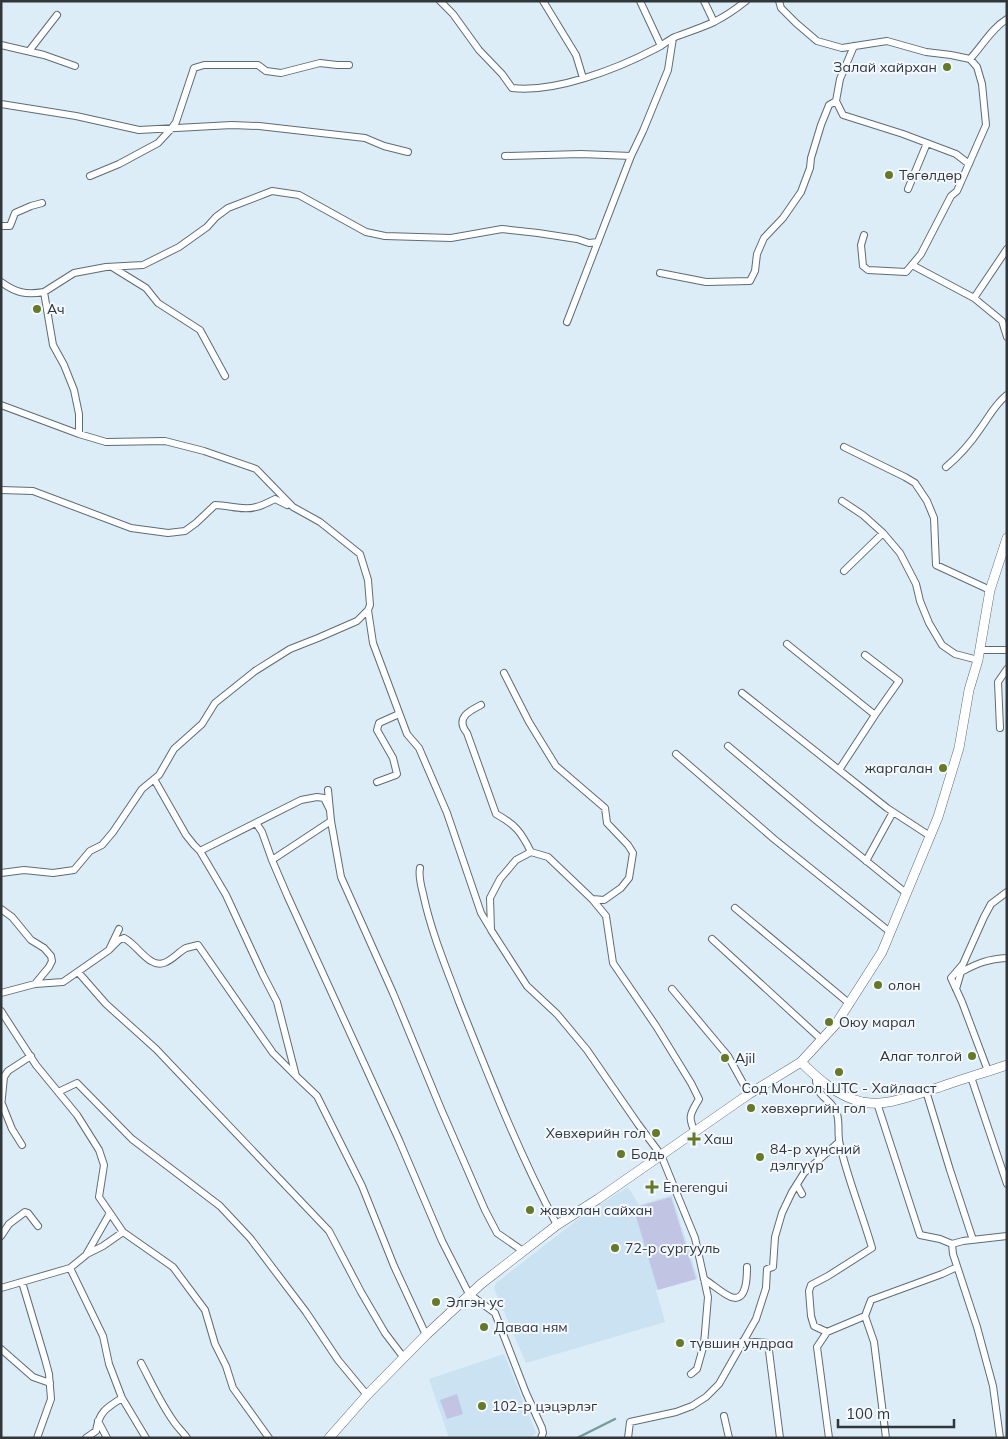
<svg xmlns="http://www.w3.org/2000/svg" width="1008" height="1439" font-family="Mulish,sans-serif">
<rect width="100%" height="100%" fill="#dcedf7"/>
<path fill="#cae2f1" d="M628,1187L639,1205L672,1195L698,1279L656,1290L665,1322L526,1363L495,1291L494,1288L496,1283L581,1217Z
M504,1354L536,1433L530,1438H449L429,1379Z"/>
<path fill="#c1c4e3" d="M671,1197L696,1279L658,1290L635,1213L640,1206Z
M457,1394L463,1414L447,1419L440,1400Z"/>
<g fill="none" stroke-linecap="round" stroke-linejoin="round">
<path stroke="#779d9b" stroke-width="2.5" d="M577,1438L615,1419"/>
<g stroke="#5d6c75" stroke-width="8">
<path id="minor" d="M440,1L453,14L479,50L502,74L512,88C555,93 617,69 655,49C662,46 668,40 675,37C688,32 701,28 714,22C726,16 736,9 746,1
M543,1L576,55L583,78
M640,1L661,46
M704,1L714,22
M779,1L781,8L796,23L817,41L842,48L887,41L926,52L951,55L970,59C982,46 992,28 1007,19
M1,45L44,55L75,66
M854,46L840,79L836,101L843,115L903,134L956,154L969,164
M29,51L57,15
M1,104L76,116L139,130L232,125L259,126L365,138L384,146L408,152
M505,156L581,154L631,156
M90,176L119,164L158,143L171,129L176,122L194,68L204,65H258L266,71L281,73L320,63L337,65H349
M908,189L927,143
M1,226H10L15,213L31,206L42,203
M864,235L861,245L863,266L868,270L906,272L921,254L951,196L957,191L986,125L982,84L977,67L970,59
M912,265L974,298L1002,321L1007,337
M112,267L146,288L158,303L200,330L225,376
M660,273L706,282L750,281L755,271L757,254L764,238L783,218L801,192L810,168L811,158L821,125L829,105L836,101
M1,282C16,293 26,295 44,292
M974,298L1007,249
M567,322L631,156L643,131L668,70L673,38
M1,405L79,434L106,442L165,441L204,451L256,469L293,507L320,522L360,554L368,580L370,605L368,610L373,643L407,734L419,748L447,813L481,913L490,928
M79,434V414L74,390L64,365L53,345L44,292L74,273L106,267L143,265L179,247L207,227L216,217L228,208L272,191L299,195L366,232L385,236L451,238L502,229L538,233L577,239L589,243L598,242
M844,447L905,477L915,483L927,501L934,518L936,565L990,590
M946,467C959,456 970,444 980,429C989,417 995,404 1007,395
M1,490L33,491L131,528L168,533L185,531L196,523L215,505C229,505 243,511 256,507C262,506 269,502 275,499L287,505
M842,501L863,515L883,533L900,553L916,584L920,601L929,623L942,645L955,654L978,660
M844,571L883,533
M787,644L875,715
M979,650H1007
M504,673L529,722L556,766L605,808L607,823L628,845L633,853L629,878L621,888L604,900L592,899L548,857L531,852L516,860L500,879L490,898L491,930L527,986L557,1014L587,1050L638,1124L661,1155L695,1238L708,1297L704,1344L697,1369L691,1374
M742,693L887,808L930,836
M481,705C469,711 455,718 467,733L496,814C516,825 521,832 531,852
M1000,728L998,682L1007,669
M728,746L817,821L906,893
M676,754L774,839L890,932
M839,770L875,715L899,681L865,655
M154,779L186,835L194,845L200,851
M377,782L396,775L397,774L393,758L377,730L379,723L399,714
M328,790L331,821L341,877L393,993L441,1109L485,1210L497,1233L523,1251
M330,810L324,798L317,797L301,800L200,851L226,895L263,975L277,1002L296,1076L317,1096L362,1186L394,1266L426,1335
M256,823L262,832L272,860L287,895L399,1140L442,1241L469,1294L495,1313L526,1393L542,1428L543,1433L541,1438
M272,860L331,821
M866,861L893,812
M420,868C418,878 422,888 424,898C432,934 446,967 459,1002C489,1077 519,1154 557,1225
M1,873L24,870L53,873L74,870L90,851L102,845L113,832L142,789L159,775L174,749L202,724L215,703L255,671L290,649L318,638L357,621L368,610
M592,899L606,916L613,963L656,1026L691,1083L699,1099C691,1113 687,1116 695,1132
M735,908L850,1004
M1,909L12,917L31,940L44,948L51,956L52,961L49,967L35,984
M712,939L822,1040
M109,950L119,940L124,938C135,944 141,955 151,961C165,970 175,954 186,948C190,947 194,946 198,945L273,1053L295,1075
M78,972L106,1004L156,1049L329,1231L361,1292L385,1333L404,1358
M672,989L728,1056L749,1094
M956,989L961,972C978,963 988,959 1007,958
M1,993L35,984L63,982L109,950L119,929
M1,1011L36,1065L77,1115L99,1150L104,1165L99,1197L110,1213L86,1255L70,1268L1,1288
M988,1071L962,1002L951,978L963,964L984,917L991,904L1007,892
M816,1076C815,1100 831,1096 837,1114C840,1124 837,1135 840,1145C848,1180 862,1213 872,1248L828,1276L811,1285L809,1291L811,1316L814,1326L827,1332
M971,1077L1007,1184
M926,1091L950,1170L973,1240
M58,1092L77,1083L132,1139L220,1206L250,1238L306,1312L338,1360L367,1395
M877,1103L920,1235L940,1239L952,1244L953,1254L977,1327L993,1386L1000,1438
M2,1104L12,1129L22,1145
M1,1107L4,1077L8,1071L31,1056
M797,1185L802,1194
M110,1213L123,1232L173,1267L205,1310L215,1344L226,1366L233,1388L269,1438
M1,1236L9,1224L25,1212L28,1213L38,1226
M952,1244L963,1241L1007,1236
M87,1254L103,1246L123,1232
M70,1268L103,1336L109,1364L122,1398L146,1438
M704,1279C712,1284 723,1294 731,1297C747,1303 747,1276 747,1267
M22,1282L45,1359L49,1374L51,1399L37,1438
M865,1316L874,1342L886,1438
M743,1341L768,1343L780,1438
M1,1349L33,1377L50,1383
M141,1363C151,1382 161,1404 174,1422C178,1428 183,1432 187,1438
M724,1416L729,1438
M98,1421L107,1438
M86,1438L96,1431C99,1412 106,1408 122,1398
M628,1438L630,1422L676,1412L692,1406L706,1397L719,1384L756,1319L766,1288L767,1269L773,1267L775,1237L782,1213L792,1192L804,1173L839,1142
M829,1438L817,1347L827,1332L865,1316L871,1300L942,1274L957,1267"/>
</g>
<g stroke="#5d6c75" stroke-width="10">
<path id="secondary" d="M801,1062C818,1079 837,1096 862,1102C887,1107 913,1095 937,1088C960,1080 983,1073 1007,1065
M329,1438L367,1395L426,1335L481,1284L557,1225L598,1199L749,1094L801,1062L836,1024L882,952L938,817L959,748L969,690L978,660L990,590L1007,538"/>
</g>
<use href="#minor" stroke="#fff" stroke-width="6"/>
<use href="#secondary" stroke="#fff" stroke-width="9"/>
</g>
<g fill="#667929" stroke="#f2f8fd" stroke-width="2">
<circle cx="947" cy="67" r="5"/>
<circle cx="889" cy="175" r="5"/>
<circle cx="37" cy="309" r="5"/>
<circle cx="943" cy="768" r="5"/>
<circle cx="878" cy="985" r="5"/>
<circle cx="829" cy="1022" r="5"/>
<circle cx="972" cy="1056" r="5"/>
<circle cx="725" cy="1058" r="5"/>
<circle cx="839" cy="1072" r="5"/>
<circle cx="751" cy="1108" r="5"/>
<circle cx="656" cy="1133" r="5"/>
<path d="M691.5 1131.5h5v5h5v5h-5v5h-5v-5h-5v-5h5z"/>
<circle cx="621" cy="1154" r="5"/>
<circle cx="760" cy="1157" r="5"/>
<path d="M649.5 1179.5h5v5h5v5h-5v5h-5v-5h-5v-5h5z"/>
<circle cx="530" cy="1210" r="5"/>
<circle cx="615" cy="1248" r="5"/>
<circle cx="436" cy="1302" r="5"/>
<circle cx="484" cy="1327" r="5"/>
<circle cx="680" cy="1343" r="5"/>
<circle cx="482" cy="1406" r="5"/>
</g>
<g text-anchor="middle" dominant-baseline="central" stroke-width="4" stroke-linejoin="round" paint-order="stroke">
<g font-size="14" fill="#30363a" stroke="#f2f8fd" text-anchor="start">
<text x="937" y="67" text-anchor="end">Залай хайрхан</text>
<text x="899" y="175">Төгөлдөр</text>
<text x="47" y="309">Ач</text>
<text x="933" y="768" text-anchor="end">жаргалан</text>
<text x="888" y="985">олон</text>
<text x="839" y="1022">Оюу марал</text>
<text x="962" y="1056" text-anchor="end">Алаг толгой</text>
<text x="735" y="1058">Ajil</text>
<text x="839" y="1088" text-anchor="middle">Сод Монгол ШТС - Хайлааст</text>
<text x="761" y="1108">хөвхөргийн гол</text>
<text x="646" y="1133" text-anchor="end">Хөвхөрийн гол</text>
<text x="704" y="1139">Хаш</text>
<text x="770" y="1149">84-р хүнсний<tspan x="770" dy="16">дэлгүүр</tspan></text>
<text x="631" y="1154">Бодь</text>
<text x="663" y="1187">Enerengui</text>
<text x="540" y="1210">жавхлан сайхан</text>
<text x="625" y="1248">72-р сургууль</text>
<text x="446" y="1302">Элгэн ус</text>
<text x="494" y="1327">Даваа ням</text>
<text x="690" y="1343">түвшин ундраа</text>
<text x="492" y="1406">102-р цэцэрлэг</text>
</g>
</g>
<rect width="1008" height="1439" fill="none" stroke="#30363a" stroke-width="5"/>
<path d="M838 1419v8h116v-8" fill="none" stroke="#30363a" stroke-width="2.5"/>
<text x="846" y="1419" font-size="15" fill="#30363a" stroke="#f2f8fd" stroke-width="4" paint-order="stroke">100 m</text>
</svg>
